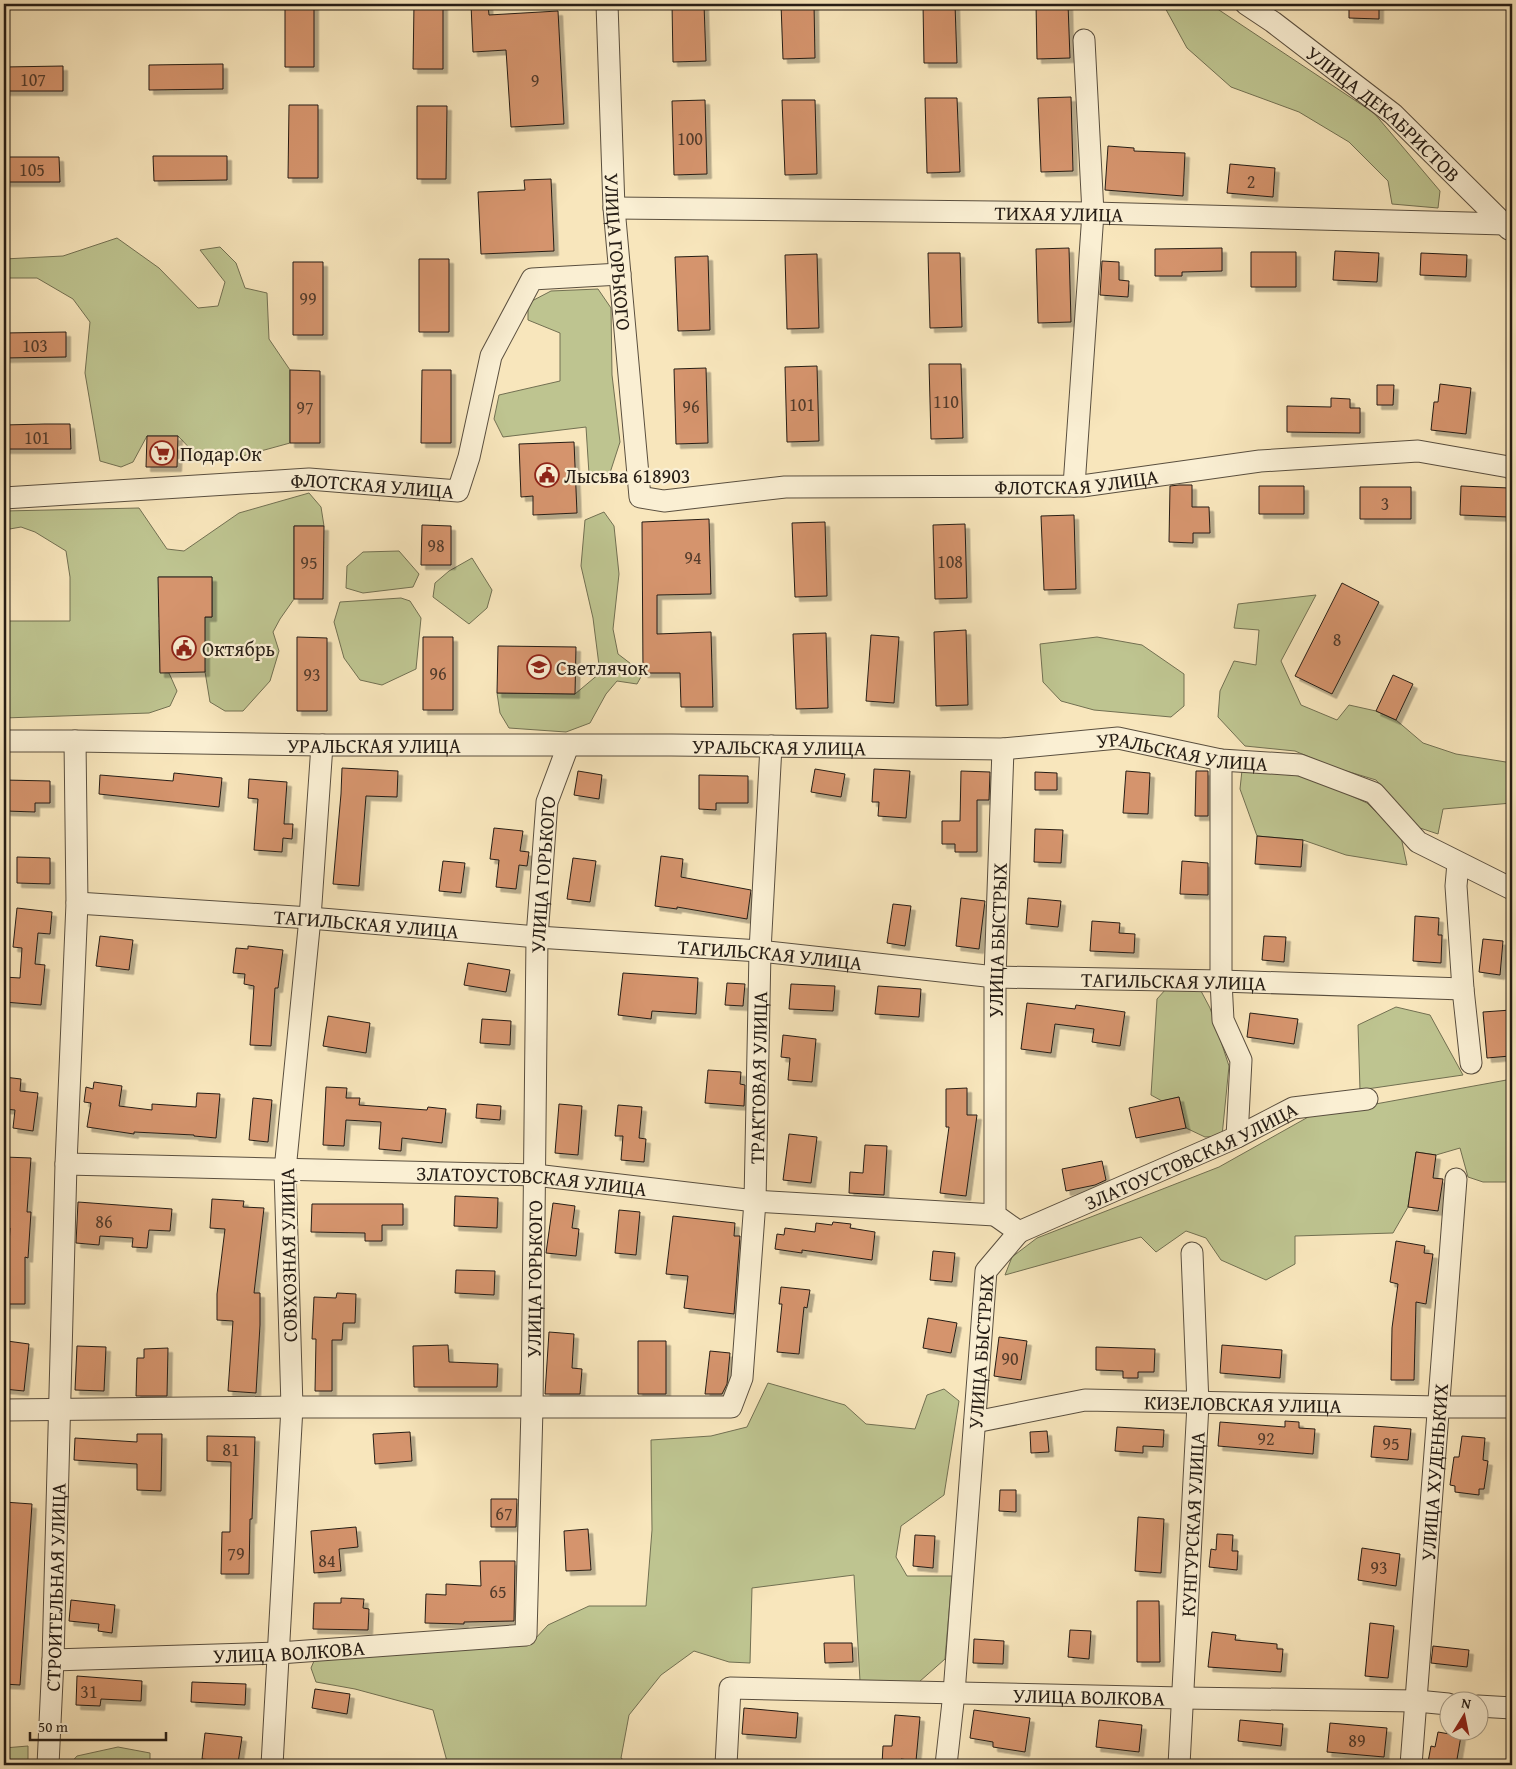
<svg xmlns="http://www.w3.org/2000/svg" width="1516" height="1769" font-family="'Gentium Book Plus',serif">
<defs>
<filter id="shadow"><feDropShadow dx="4.5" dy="4.5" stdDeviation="0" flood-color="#0004"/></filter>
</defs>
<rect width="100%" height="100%" fill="#f8e6bc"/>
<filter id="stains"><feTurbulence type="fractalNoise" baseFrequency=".004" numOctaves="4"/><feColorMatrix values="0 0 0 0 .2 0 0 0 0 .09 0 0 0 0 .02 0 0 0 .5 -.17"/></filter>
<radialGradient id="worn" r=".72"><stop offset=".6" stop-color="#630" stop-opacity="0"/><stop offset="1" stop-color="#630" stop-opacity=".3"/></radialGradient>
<path fill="#bec490" stroke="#727052" d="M1163,4H1210L1374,113L1440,191L1438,208L1392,204L1388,181L1349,142L1299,112L1231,87L1187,48Z
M117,238L159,268L198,308L218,306L225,282L200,250L220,247L236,263L245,288L267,293L269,339L290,370V443L228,460L200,459L178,436H147L133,462L121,467L100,461L85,373L90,322L73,299L37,278H4V259L63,256Z
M598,289L611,308L612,375L620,442L608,479H601L589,474L586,427L503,437L494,419L499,395L560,381V333L528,320V303L551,291Z
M309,493L321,507L324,526H294V599L280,619L273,632L279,651L270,681L243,711H225L210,702L196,617H212V577H159V617H175L159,630L160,672L169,673L177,691L170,706L149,713L4,718V621H70V577L66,551L35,532L21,527L4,530V511L139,508L167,549L184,551L239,513Z
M604,512L614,526L619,574L613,629L618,654L643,673L637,684L617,681L606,694L590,723L566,732L509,728L500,713L497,693L575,694L600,673L593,618L581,566L585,520Z
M399,551L419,574L413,587L363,593L346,588L347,566L363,552Z
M472,558L492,590L487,608L469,624L433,597L435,583L449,571Z
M1316,595L1281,661L1301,705L1337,720L1349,705L1376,711L1396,720L1423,743L1456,754L1512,763V803L1443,809L1438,834L1417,827L1376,780L1333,767L1295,751L1245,746L1218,717L1220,691L1234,661L1256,665L1259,630L1234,628L1238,604Z
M401,598L410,601L421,618L416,669L382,685L360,680L344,658L334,622L340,602Z
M1097,637L1142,645L1184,674V706L1171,717L1094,710L1061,701L1043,682L1040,644Z
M1242,770L1310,777L1367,803L1401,837L1407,865L1346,855L1303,840L1257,836L1240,789Z
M1166,989L1201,991L1210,1008L1229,1066L1222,1136L1205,1137L1186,1128L1179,1097L1162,1101L1151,1095L1157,999Z
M1396,1007L1430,1015L1463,1075L1360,1090L1358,1025Z
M1512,1079V1182H1483L1468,1177L1460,1148L1436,1155L1416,1152L1408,1207L1393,1233L1295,1236V1264L1266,1280L1221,1260L1206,1238L1186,1231L1156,1252L1141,1237L1005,1275L1012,1257L1037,1238L1219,1167L1310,1116Z
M768,1383L845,1405L866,1424L915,1429L927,1395L944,1389L959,1401L944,1495L901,1526L896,1557L907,1576H952L945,1659L919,1682L860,1681L854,1575L752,1588L750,1663L729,1662L694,1651L661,1675L629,1715L621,1758L630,1765H448L433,1710L355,1689L316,1682L311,1668L314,1661L533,1641L548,1625L589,1606H646L652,1530L651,1440L711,1436L747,1427Z
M28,1746V1765H4V1748Z
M118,1747L150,1753V1765H69L77,1756Z"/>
<path fill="#d5946d" stroke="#261d15" filter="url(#shadow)" d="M285,4H314V67H285Z
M414,4H443V69H413Z
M471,4H488L489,15L558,11L564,124L511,127L506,50L473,52Z
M672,4H704L706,61L673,62Z
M781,4H814L815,58L783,59Z
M923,4H955L957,63H924Z
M1036,4H1068L1070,58L1037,59Z
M1349,4H1379V19L1349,18Z
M223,64V89L149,90V65Z
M63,66V91H4V67Z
M1071,97L1073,171L1041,172L1038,98Z
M925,98H957L960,172L927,173Z
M705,100L707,174L674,175L672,101Z
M782,100H815L817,174L785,175Z
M289,105H318V178H288Z
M417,106H447L446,179H417Z
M1108,146L1134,148V151L1185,153L1183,196L1105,190Z
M153,156H227V180L154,181Z
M4,157H59L60,182H4Z
M1230,164L1275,168L1273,197L1227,193Z
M551,179L554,251L481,254L478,192L525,190L524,180Z
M1069,248L1071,322L1038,323L1036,249Z
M1222,248V271L1182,272V276H1155V249Z
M1335,251L1379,253L1377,282L1333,280Z
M1251,252H1296V287H1251Z
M928,253H960L962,327L930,328Z
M1421,253L1467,255L1466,277L1420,275Z
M817,254L819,328L787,329L785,255Z
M708,256L710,330L678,331L675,257Z
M419,259H449V332H419Z
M1102,261L1119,262V280L1129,281L1128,297L1100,295Z
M293,262H323V335H293Z
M66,332V357L4,358V333Z
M929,364H961L963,438L931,439Z
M817,366L819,441L787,442L785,367Z
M706,368L708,443L676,444L674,369Z
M290,370L320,371V443H290Z
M422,370H451V443H421Z
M1440,384L1471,388L1466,434L1431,430L1434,402H1438Z
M1377,385H1394L1393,405H1377Z
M1331,398L1350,399V408H1360V433L1287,432V406L1331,407Z
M44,424H70L71,449H4V425Z
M147,436H178L177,467H146Z
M574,442L577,513L533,515V496L521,497L519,444Z
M1179,485H1192V507H1209L1210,533H1193V543L1169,542L1170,486Z
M1259,486H1304V514H1259Z
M1461,486L1509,488L1508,517L1460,515Z
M1360,487H1411V519H1360Z
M1074,515L1076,589L1044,590L1041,516Z
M709,519L711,594L657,595V634L711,632L713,707H681L680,673H643L642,522Z
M825,522L827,596L795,597L792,523Z
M965,524L967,598L935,599L933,525Z
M422,525L451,526V565H421Z
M294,526H324L323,599H294Z
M158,577H212V617H205V672L160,673Z
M1342,583L1379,602L1332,694L1295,676Z
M966,630L968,705L936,706L934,632Z
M826,633L828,708L796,709L793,634Z
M871,635L899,637L894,703L866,701Z
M297,637L327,638V711H297Z
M423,637H453V710H423Z
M498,646L576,647L575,694L497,693Z
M1393,675L1413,684L1396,720L1376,711Z
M342,768L398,771L397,797L366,796L359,886L333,884L341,794Z
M815,769L845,774L841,797L811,792Z
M874,769L910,771L906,818L878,816L879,802H872Z
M578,771L602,775L599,799L574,795Z
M961,771L990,772L989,800H977V852H955V844H942V821H960Z
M1126,771L1150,773L1148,814L1123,813Z
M1196,771H1208V816H1195Z
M1035,772L1057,773V790H1035Z
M174,773L222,778L219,807L99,794L100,775L173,781Z
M699,775L748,776V803H716V810L699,809Z
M249,779L287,782L284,824H293L292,839L283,838L282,852L254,850L258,799L248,798Z
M4,780L50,781V803H35V812L6,811L7,796L4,795Z
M494,828L523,831L520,851L529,852L527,866L519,865L516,889L496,887L499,860L490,859Z
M1035,829L1063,830L1061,863L1034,862Z
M1257,836L1303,840L1301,867L1255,864Z
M661,856L683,859L681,877L751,890L747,919L677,907V909L655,906Z
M17,857L50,858V884L17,883Z
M573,858L596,861L590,902L567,899Z
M443,861L465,863L461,893L439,891Z
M1182,861L1208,863V895L1180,894Z
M961,898L985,901L979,949L956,946Z
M1028,898L1061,901L1058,927L1026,924Z
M893,904L911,906L905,946L887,943Z
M17,908L52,912L50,934L38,933L35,964L45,965L41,1005L4,1002V977L20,978L22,948L13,947Z
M1415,916L1439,918L1438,935H1442L1441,963L1413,961Z
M1092,921L1120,923L1119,933L1135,934L1134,953L1090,951Z
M100,936L133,940L129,970L96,966Z
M1264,936L1286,937L1284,962L1262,960Z
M1483,939L1503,941L1500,975L1479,972Z
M248,946L283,950L278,988H275L271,1046L250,1045L254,986L244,984L245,974L233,973L236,948L248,949Z
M468,963L510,970L506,992L464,985Z
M623,973L698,978L696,1014L652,1011L651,1019L618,1015Z
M727,983L745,984L743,1006L725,1005Z
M791,984L835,986L833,1011L789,1009Z
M878,986L921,989L919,1017L875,1014Z
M1027,1003L1075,1009L1076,1005L1125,1012L1120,1046L1092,1042L1094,1029L1055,1024L1051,1053L1021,1049Z
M1511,1010L1512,1047H1510V1056L1487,1058L1483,1012Z
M1250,1013L1298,1019L1294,1044L1247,1037Z
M328,1016L370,1023L366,1053L323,1046Z
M482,1019L511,1021L510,1045L480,1043Z
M783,1035L816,1039L812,1082L788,1080L790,1058L781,1057Z
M708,1070L741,1072L740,1084L745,1085L744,1106L705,1103Z
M4,1077L21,1079L20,1091L38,1093L33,1131L13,1128L15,1110L4,1109Z
M94,1082L122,1086L119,1106L152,1110V1104L196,1107L197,1093L220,1094L216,1138L194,1136V1135L134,1132V1134L87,1127L91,1103L84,1102L86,1087L93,1089Z
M326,1087L347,1088L346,1098H360L359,1105L427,1110L428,1107L446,1109L442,1143L402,1138L401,1151L379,1149L381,1122L346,1120L344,1146L323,1145Z
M967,1088V1115H977L966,1196L940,1193L949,1127H946V1089Z
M1179,1097L1186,1128L1136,1138L1129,1108Z
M253,1098L272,1100L268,1142L249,1140Z
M477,1104L501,1106L500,1120L476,1118Z
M559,1104L582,1106L578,1155L555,1153Z
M618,1105L642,1107L639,1138L646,1139L644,1162L621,1160L623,1136H615Z
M789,1134L817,1137L811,1183L783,1180Z
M865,1145L887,1146L884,1195L849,1193L850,1172L863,1173Z
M1416,1152L1436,1155L1433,1178L1443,1179L1438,1211L1408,1207Z
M4,1157L31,1158L27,1212H31L28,1258L25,1257V1304H4V1277H7L10,1228L4,1227Z
M1102,1161L1106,1180L1095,1185L1066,1191L1062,1169Z
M455,1196L498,1198L497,1228L454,1226Z
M212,1199L244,1201L243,1207L264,1208L254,1293H260V1325L256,1393L228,1391L233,1321L217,1320V1294L225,1229L210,1228Z
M78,1202L172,1209L170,1231L149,1230L147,1248L132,1247L133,1238L100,1236L99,1245L76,1243Z
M553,1203L575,1206L572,1228L579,1229L576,1256L546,1253Z
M312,1204H403V1225H382V1241H365V1233L311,1232Z
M619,1210L640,1212L636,1255L615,1253Z
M673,1216L735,1223L734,1236H740L734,1314L684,1308L688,1276L666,1274Z
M833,1222L851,1224L850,1228L875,1232L872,1260L802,1250V1253L775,1249L777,1234L784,1235L785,1228L815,1232L816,1223L832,1225Z
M1396,1241L1425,1246L1424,1253L1433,1254L1426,1304L1416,1302L1414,1380H1391L1392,1328L1398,1284L1390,1282Z
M933,1251L955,1253L952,1282L930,1280Z
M456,1270L495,1271L494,1295L455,1293Z
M781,1287L810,1290L807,1308L804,1307L799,1354L777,1352L782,1304H779Z
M337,1293L356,1294L355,1323H343L342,1340H332V1391H315L316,1339H312L314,1297L336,1298Z
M928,1318L957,1323L951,1353L923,1348Z
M549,1332L574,1334L572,1368L582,1369L580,1394H545Z
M999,1337L1027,1341L1021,1380L994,1376Z
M7,1341L29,1344L24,1391L4,1389Z
M638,1341H666V1394H638Z
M448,1345L449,1362L498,1364L497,1387H414L413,1346Z
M1222,1345L1282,1350L1280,1378L1220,1373Z
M77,1346L106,1347L104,1391L75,1390Z
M1096,1347L1155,1349L1154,1372H1138V1378H1123V1371L1096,1370Z
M168,1348L167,1396H136L137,1358H144V1349Z
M710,1351L730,1353L727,1384L722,1394H705Z
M1285,1421L1299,1422V1428L1315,1429L1313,1454L1218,1446L1220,1422L1285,1427Z
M1374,1426L1411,1429L1408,1460L1371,1457Z
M1117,1427L1164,1430L1163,1447L1143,1446V1453L1115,1451Z
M1047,1431L1049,1452L1031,1453L1030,1432Z
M410,1432L412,1461L375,1464L373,1434Z
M137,1434H162L161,1491L137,1490V1464L74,1460L75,1438L137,1442Z
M207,1436L255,1437L252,1519H250L249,1574H221L222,1532H230L231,1462L207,1461Z
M1462,1436L1485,1438L1483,1460L1488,1461L1484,1489H1479V1495L1455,1492V1486L1450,1485L1454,1457H1459Z
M1000,1490H1016V1512L999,1511Z
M491,1499H517L516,1527H491Z
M4,1502L32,1504L20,1685L4,1684Z
M1138,1517L1164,1519L1161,1573L1135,1571Z
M356,1527L358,1547L339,1549L341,1571L314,1573L311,1531Z
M588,1529L591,1570L566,1571L564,1531Z
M1217,1534L1233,1535L1232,1551H1238L1237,1570L1209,1567L1211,1549L1216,1550Z
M915,1535L935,1536L933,1568L913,1566Z
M1362,1548L1400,1554L1396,1586L1358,1580Z
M480,1561H515L514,1621L464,1622V1624L425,1623L426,1594L446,1595V1584L481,1586Z
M341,1598L364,1599L363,1608L369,1609L368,1630L313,1629L314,1603H341Z
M71,1600L115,1605L112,1633L98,1631L99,1624L69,1621Z
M1137,1601H1159L1160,1662H1137Z
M1370,1623L1394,1626L1388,1678L1365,1676Z
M1070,1630L1091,1631L1089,1659L1068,1657Z
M1212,1632L1236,1635L1235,1640L1277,1644V1649H1283L1281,1672L1208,1667Z
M974,1639L1004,1641L1003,1664L973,1663Z
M824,1643H852L853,1662L825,1663Z
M1433,1646L1469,1650L1467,1667L1431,1663Z
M77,1676L142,1681L141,1701L101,1699L100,1706L76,1705Z
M192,1682L246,1684L245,1705L191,1702Z
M315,1689L350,1694L347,1714L312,1708Z
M744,1708L798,1713L796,1738L742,1734Z
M974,1710L1030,1718L1025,1752L993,1747V1742L970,1738Z
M895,1715L920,1717L916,1761L901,1759L900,1765L882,1764L883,1746H892Z
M1099,1720L1142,1725L1139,1752L1096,1747Z
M1240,1720L1283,1724L1281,1746L1238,1741Z
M1330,1723L1387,1728L1384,1757L1327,1752Z
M1438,1732L1461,1736L1456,1765H1438V1764L1428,1762L1431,1746L1435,1747Z
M205,1733L242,1737L238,1763L202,1759Z"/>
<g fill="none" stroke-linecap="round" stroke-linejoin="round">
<g stroke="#5a4f3f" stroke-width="23">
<g id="minor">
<path id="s1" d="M607,4L614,208L640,497L664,501L785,487L1082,486L1260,461L1418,451L1509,467L1512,469"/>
<path id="s2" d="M1246,4L1273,22L1393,114L1509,229"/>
<path id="s3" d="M614,208L1093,213L1505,224"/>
<path d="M1074,486L1093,213L1084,40"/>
<path id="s4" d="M4,498L309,479L458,491L469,457L491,356L532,279L620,274"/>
<path id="s5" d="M4,741H75L322,745H671L1003,749L1118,738L1221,760L1300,765L1374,793L1418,842L1512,889"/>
<path d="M1221,760V981L1223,1020L1241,1060L1237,1137"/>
<path d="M1458,863L1456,886L1463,989L1471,1063"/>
<path id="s6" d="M77,903L310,918L537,937L760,951L995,977L1221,981L1463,989"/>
<path id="s7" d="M66,1164L535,1175L755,1201L995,1215"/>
<path id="s8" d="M1019,1232L1237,1137L1293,1108L1367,1099"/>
<path id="s9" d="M4,1410L292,1407H731L742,1378L755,1201L760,951L771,746"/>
<path id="s10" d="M975,1422L1085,1400L1439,1407H1512"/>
<path id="s11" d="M53,1660L279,1653L526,1635L532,1408L537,937L547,802L568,746"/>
<path d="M1478,1706L1512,1708"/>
<path id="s12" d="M48,1765L53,1660L66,1164L77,903L75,741"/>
<path d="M272,1765L292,1407L285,1170L310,918L322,745"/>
<path id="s13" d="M726,1765L730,1688L1182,1698L1417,1701L1448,1704"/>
<path id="s14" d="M946,1765L954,1693L986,1271L1019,1232L995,1215V977L1003,749"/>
<path id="s15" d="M1179,1765L1198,1404L1192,1253"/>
<path id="s16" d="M1411,1765L1456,1179"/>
</g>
</g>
<use href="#minor" stroke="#faefd3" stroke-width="21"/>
</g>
<defs>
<g id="supermarket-ring" transform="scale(1.25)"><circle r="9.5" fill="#faefd3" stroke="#8f2418" stroke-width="1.5"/><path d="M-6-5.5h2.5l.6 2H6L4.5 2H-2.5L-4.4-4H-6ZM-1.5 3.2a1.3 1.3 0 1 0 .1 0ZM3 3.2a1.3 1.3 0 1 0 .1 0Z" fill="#8f2418"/></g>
<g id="civic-ring" transform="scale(1.25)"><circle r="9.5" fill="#faefd3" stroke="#8f2418" stroke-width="1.5"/><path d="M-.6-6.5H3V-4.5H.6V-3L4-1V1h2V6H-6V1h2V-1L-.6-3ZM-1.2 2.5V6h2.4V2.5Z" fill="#8f2418"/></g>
<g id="school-ring" transform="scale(1.25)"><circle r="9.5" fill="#faefd3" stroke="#8f2418" stroke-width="1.5"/><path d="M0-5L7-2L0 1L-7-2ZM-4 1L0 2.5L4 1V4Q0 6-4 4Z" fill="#8f2418"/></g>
</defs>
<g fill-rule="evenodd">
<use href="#supermarket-ring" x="162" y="453"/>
<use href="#civic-ring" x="547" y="475"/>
<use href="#civic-ring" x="184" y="648"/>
<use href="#school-ring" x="539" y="667"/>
</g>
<g text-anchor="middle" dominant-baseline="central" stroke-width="4.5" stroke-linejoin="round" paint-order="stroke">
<g font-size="18" fill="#523b2b">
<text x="33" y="79">107</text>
<text x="535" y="80">9</text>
<text x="690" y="138">100</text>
<text x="32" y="169">105</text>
<text x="1251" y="181">2</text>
<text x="308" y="298">99</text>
<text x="35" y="345">103</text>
<text x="946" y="401">110</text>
<text x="802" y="404">101</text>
<text x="691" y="406">96</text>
<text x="305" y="407">97</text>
<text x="37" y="437">101</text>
<text x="1385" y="503">3</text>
<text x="436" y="545">98</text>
<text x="693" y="557">94</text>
<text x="950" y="561">108</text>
<text x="309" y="562">95</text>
<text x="1337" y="639">8</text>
<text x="438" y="673">96</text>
<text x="312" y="674">93</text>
<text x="104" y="1221">86</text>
<text x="1010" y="1358">90</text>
<text x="1266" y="1438">92</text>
<text x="1391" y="1443">95</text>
<text x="231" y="1449">81</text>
<text x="504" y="1513">67</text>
<text x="236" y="1553">79</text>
<text x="327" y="1560">84</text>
<text x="1379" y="1567">93</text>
<text x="498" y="1591">65</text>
<text x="89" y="1691">31</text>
<text x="1357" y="1740">89</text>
</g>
<g font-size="20" fill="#261d15" stroke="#faefd3">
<text stroke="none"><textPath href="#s2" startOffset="176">УЛИЦА ДЕКАБРИСТОВ</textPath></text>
<text stroke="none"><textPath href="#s3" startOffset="445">ТИХАЯ УЛИЦА</textPath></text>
<text stroke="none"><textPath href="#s1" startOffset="248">УЛИЦА ГОРЬКОГО</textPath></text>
<text stroke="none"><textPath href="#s1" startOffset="932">ФЛОТСКАЯ УЛИЦА</textPath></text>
<text stroke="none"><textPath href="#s4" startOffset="369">ФЛОТСКАЯ УЛИЦА</textPath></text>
<text stroke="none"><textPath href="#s5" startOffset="370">УРАЛЬСКАЯ УЛИЦА</textPath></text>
<text stroke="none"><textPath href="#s5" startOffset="775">УРАЛЬСКАЯ УЛИЦА</textPath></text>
<text stroke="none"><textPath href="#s5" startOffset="1180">УРАЛЬСКАЯ УЛИЦА</textPath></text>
<text stroke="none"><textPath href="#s11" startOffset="1235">УЛИЦА ГОРЬКОГО</textPath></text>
<text stroke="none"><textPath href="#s6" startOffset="290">ТАГИЛЬСКАЯ УЛИЦА</textPath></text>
<text stroke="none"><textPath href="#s14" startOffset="851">УЛИЦА БЫСТРЫХ</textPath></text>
<text stroke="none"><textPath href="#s6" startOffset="695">ТАГИЛЬСКАЯ УЛИЦА</textPath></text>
<text stroke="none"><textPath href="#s6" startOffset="1100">ТАГИЛЬСКАЯ УЛИЦА</textPath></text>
<text stroke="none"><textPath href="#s9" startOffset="1059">ТРАКТОВАЯ УЛИЦА</textPath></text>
<text stroke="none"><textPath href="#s8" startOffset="188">ЗЛАТОУСТОВСКАЯ УЛИЦА</textPath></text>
<text stroke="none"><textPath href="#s7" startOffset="466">ЗЛАТОУСТОВСКАЯ УЛИЦА</textPath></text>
<text transform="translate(288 1255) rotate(-91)">СОВХОЗНАЯ УЛИЦА</text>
<text stroke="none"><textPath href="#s11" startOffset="830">УЛИЦА ГОРЬКОГО</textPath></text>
<text stroke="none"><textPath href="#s14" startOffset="415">УЛИЦА БЫСТРЫХ</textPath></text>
<text stroke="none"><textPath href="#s10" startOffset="270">КИЗЕЛОВСКАЯ УЛИЦА</textPath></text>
<text stroke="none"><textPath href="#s16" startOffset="294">УЛИЦА ХУДЕНЬКИХ</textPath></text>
<text stroke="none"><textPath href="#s15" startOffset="241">КУНГУРСКАЯ УЛИЦА</textPath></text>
<text stroke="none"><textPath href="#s12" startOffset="178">СТРОИТЕЛЬНАЯ УЛИЦА</textPath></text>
<text stroke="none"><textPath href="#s11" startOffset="236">УЛИЦА ВОЛКОВА</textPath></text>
<text stroke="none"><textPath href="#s13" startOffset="436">УЛИЦА ВОЛКОВА</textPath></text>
</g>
<g font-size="20" fill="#261d15" stroke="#faefd3" text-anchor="start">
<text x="180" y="453">Подар.Ок</text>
<text x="564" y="475">Лысьва 618903</text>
<text x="202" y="648">Октябрь</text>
<text x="556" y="667">Светлячок</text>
</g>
</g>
<rect width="1516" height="1769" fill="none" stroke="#f8e6bc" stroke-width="20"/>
<rect x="5" y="5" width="1506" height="1759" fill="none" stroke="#261d15" stroke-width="2.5"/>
<rect x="10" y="10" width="1496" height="1749" fill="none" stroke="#261d15"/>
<g transform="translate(1464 1716) rotate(10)"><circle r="24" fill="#faefd3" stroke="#a59b87"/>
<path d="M0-4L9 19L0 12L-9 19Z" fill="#8f2418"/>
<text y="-8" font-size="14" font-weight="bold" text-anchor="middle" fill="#261d15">N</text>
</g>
<path d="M30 1732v8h136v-8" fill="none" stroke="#261d15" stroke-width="2.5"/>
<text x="38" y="1732" font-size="15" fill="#261d15" stroke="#faefd3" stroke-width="4" paint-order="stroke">50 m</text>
<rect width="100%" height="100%" filter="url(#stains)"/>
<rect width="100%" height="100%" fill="url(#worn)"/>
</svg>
